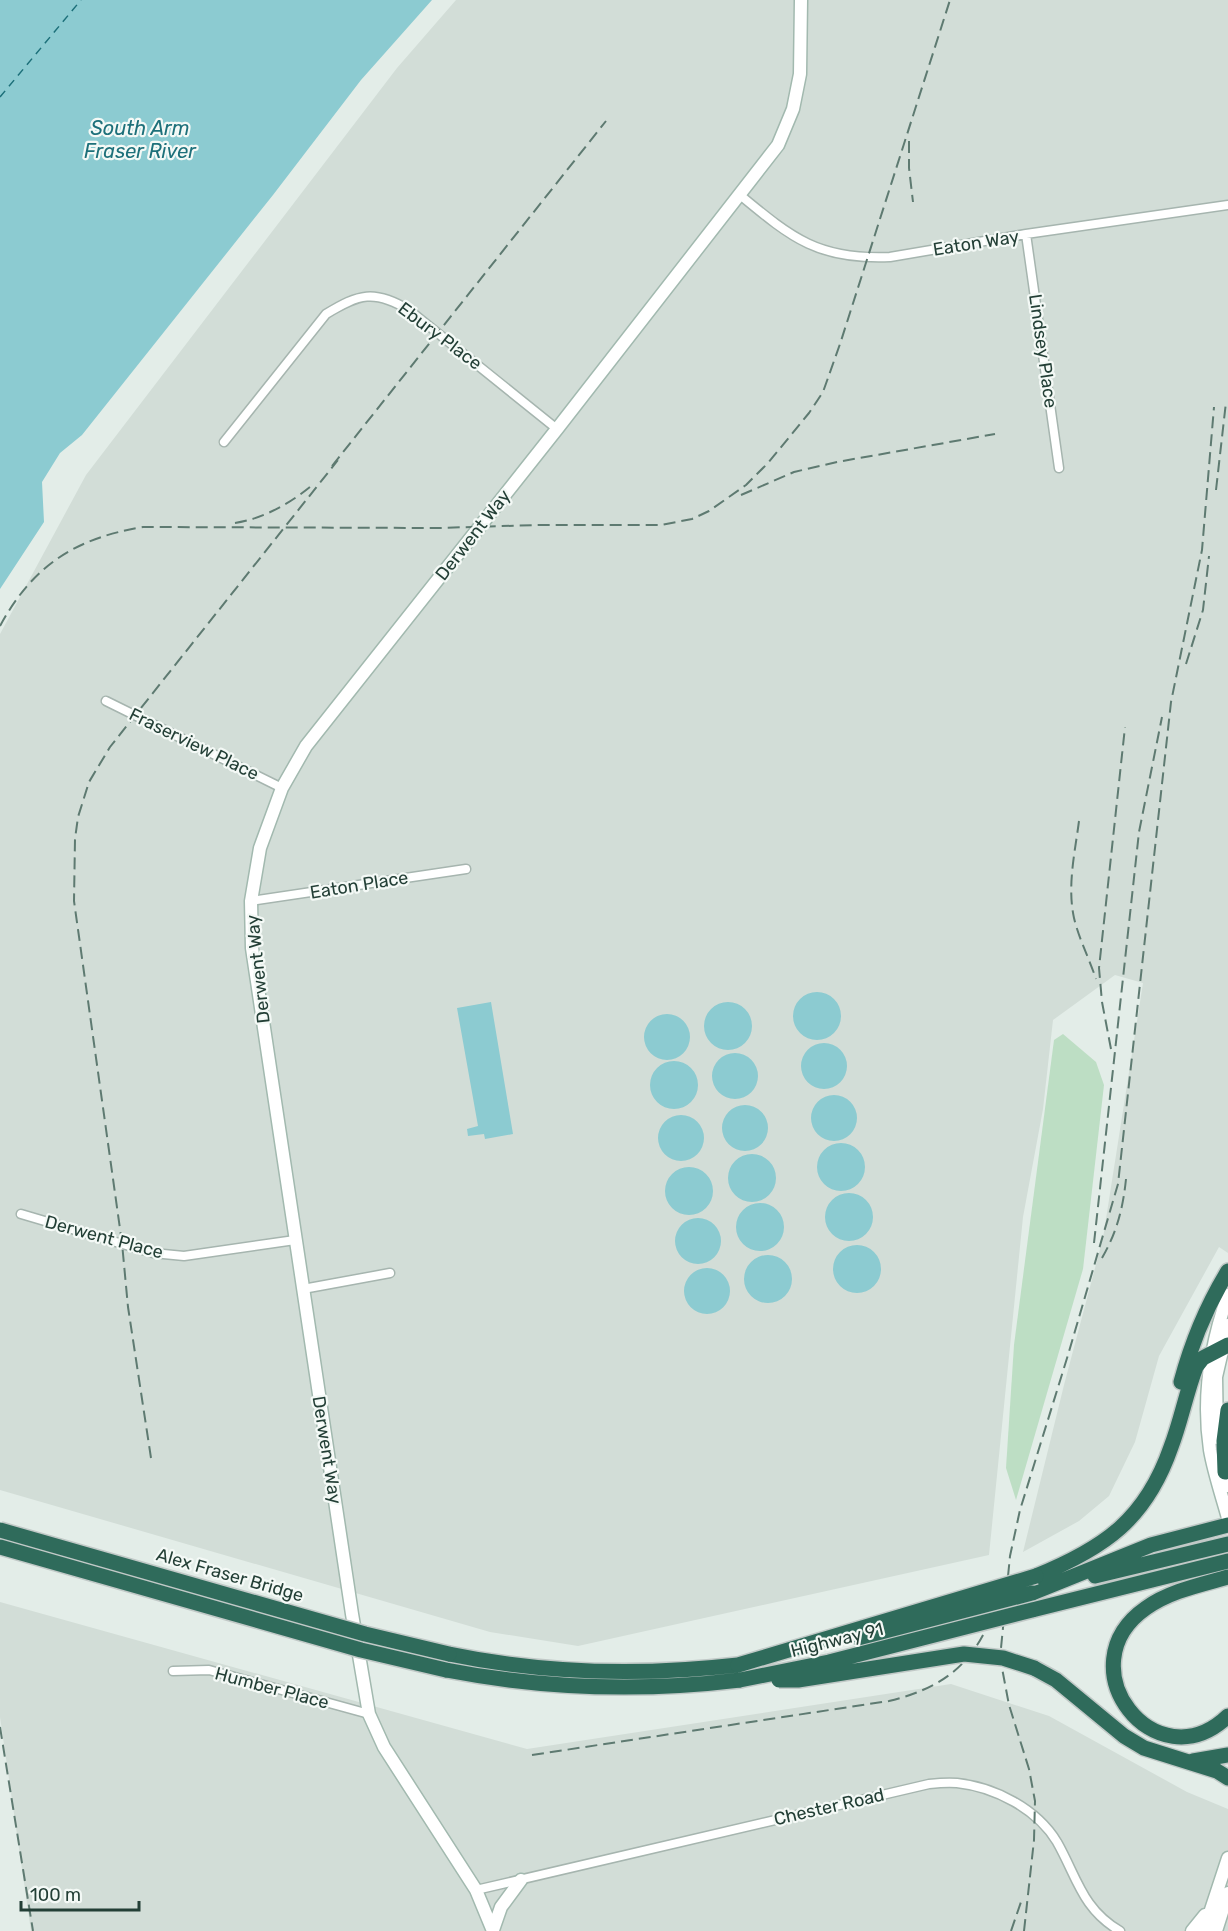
<svg xmlns="http://www.w3.org/2000/svg" width="1228" height="1931" font-family="Rubik,sans-serif">
<rect width="100%" height="100%" fill="#e3ede8"/>
<path fill="#d2ddd7" d="M456,0H1228V1253L1219,1247L1159,1356L1135,1442L1109,1496L1079,1521L1023,1552L1064,1385L1103,1238L1143,983L1115,975L1053,1020L1043,1109L1023,1217L989,1555L578,1646L490,1632L0,1490V634L86,475L397,68Z
M0,1602L527,1749L951,1684L1049,1716L1187,1792L1228,1809V1931H31L0,1717Z"/>
<path fill="#bddec4" d="M1063,1034L1096,1062L1104,1085L1083,1269L1016,1500L1006,1468L1014,1345L1054,1040Z"/>
<path fill="#8ccbd1" d="M0,0H432L361,80L273,195L82,435L60,453L42,482L44,522L0,589Z
M793 1016a24 24 0 1 1 48 0a24 24 0 1 1-48 0Z
M491,1002L513,1134L485,1139L484,1134L468,1136L467,1129L478,1126L457,1008Z
M704 1026a24 24 0 1 1 48 0a24 24 0 1 1-48 0Z
M644 1037a23 23 0 1 1 46 0a23 23 0 1 1-46 0Z
M801 1066a23 23 0 1 1 46 0a23 23 0 1 1-46 0Z
M712 1076a23 23 0 1 1 46 0a23 23 0 1 1-46 0Z
M650 1085a24 24 0 1 1 48 0a24 24 0 1 1-48 0Z
M811 1118a23 23 0 1 1 46 0a23 23 0 1 1-46 0Z
M722 1128a23 23 0 1 1 46 0a23 23 0 1 1-46 0Z
M658 1138a23 23 0 1 1 46 0a23 23 0 1 1-46 0Z
M817 1167a24 24 0 1 1 48 0a24 24 0 1 1-48 0Z
M728 1178a24 24 0 1 1 48 0a24 24 0 1 1-48 0Z
M665 1191a24 24 0 1 1 48 0a24 24 0 1 1-48 0Z
M825 1217a24 24 0 1 1 48 0a24 24 0 1 1-48 0Z
M736 1227a24 24 0 1 1 48 0a24 24 0 1 1-48 0Z
M675 1241a23 23 0 1 1 46 0a23 23 0 1 1-46 0Z
M833 1269a24 24 0 1 1 48 0a24 24 0 1 1-48 0Z
M744 1279a24 24 0 1 1 48 0a24 24 0 1 1-48 0Z
M684 1291a23 23 0 1 1 46 0a23 23 0 1 1-46 0Z"/>
<g fill="none" stroke-linecap="round" stroke-linejoin="round">
<path stroke="#1d707a" stroke-width="1.5" stroke-dasharray="8 6" stroke-linecap="butt" d="M0,97L81,0"/>
<g stroke="#a6b5af" stroke-width="11">
<path id="street" d="M740,195C793,239 819,260 890,257L1026,234L1228,205
M1026,234L1059,468
M224,442L326,314C359,294 374,289 409,310L557,429
M106,701L282,788
M251,901L466,869
M21,1214L153,1253L184,1256L295,1240
M303,1289L390,1273
M173,1671L209,1670L369,1714
M476,1890L929,1784C938,1783 948,1782 957,1783C995,1787 1037,1809 1057,1842C1077,1877 1082,1909 1120,1931"/>
</g>
<g stroke="#a2b9af" stroke-width="15">
<path id="secondary" d="M1228,1295C1210,1346 1202,1397 1210,1450C1214,1473 1222,1496 1228,1518
M1217,1438L1216,1377L1228,1325
M1223,1464L1228,1486
M493,1930L501,1907L521,1880
M493,1931L476,1890L384,1747L369,1714L352,1614L252,948L251,901L260,848L282,788L306,746L557,429L778,145L793,109L800,74L801,0
M1192,1931L1205,1915
M1204,1931L1228,1858
M1216,1931L1228,1893"/>
</g>
<g stroke="#c1c9c7" stroke-width="18">
<path id="highway" d="M1181,1382C1192,1341 1206,1307 1228,1271
M1225,1472L1224,1441L1228,1410
M1036,1576C1105,1548 1146,1519 1171,1447C1181,1421 1186,1393 1196,1367L1203,1358L1228,1345
M1095,1576L1228,1544
M1228,1577C1200,1585 1170,1591 1146,1608C1063,1666 1156,1785 1228,1716
M1032,1593L1151,1545L1228,1525
M1032,1610L1228,1561
M449,1654C545,1674 641,1676 738,1665
M1034,1668L1056,1680L1124,1736L1144,1748L1217,1771L1228,1778
M446,1670C544,1689 641,1692 740,1680
M1193,1761L1228,1755"/>
</g>
<use href="#street" stroke="#fff" stroke-width="8"/>
<use href="#secondary" stroke="#fff" stroke-width="12"/>
<use href="#highway" stroke="#2f6b5b" stroke-width="15"/>
<path stroke="#5e7a71" stroke-width="2" stroke-dasharray="12 6" stroke-linecap="butt" d="M909,141V168L913,202
M332,466L606,121
M1216,490L1226,402
M741,495L794,472L837,462L995,434
M235,523C262,519 289,504 310,487
M0,626C33,565 76,538 143,527L438,528L539,525H661L692,519L709,511L746,485L768,463L809,413L823,392L840,344L950,0
M1186,664L1203,610L1209,556
M1079,821C1075,852 1067,886 1074,918C1079,939 1089,958 1096,979
M1111,1049L1102,1002L1099,968L1125,727
M1094,1243L1139,832L1162,717
M1102,1258C1117,1232 1123,1208 1126,1179
M151,1458L128,1307L122,1243L74,901L75,839L78,817L89,782L110,747L338,460
M0,1727L33,1931
M532,1755L889,1701C955,1685 983,1653 1001,1588
M1011,1931L1022,1899
M1024,1931L1034,1840L1035,1801L1029,1769L1009,1705L1002,1668L1001,1648L1010,1556L1020,1510L1068,1355L1118,1184L1171,702L1202,550L1214,407"/>
<g stroke="#c1c9c7" stroke-width="18" stroke-linecap="butt">
<path id="highway-bridge" d="M0,1530L365,1634L449,1654
M0,1547L361,1650L446,1670
M858,1638L1032,1593
M738,1665L1036,1576
M740,1680L829,1662L1032,1610
M779,1680H798L964,1654L1003,1658L1034,1668"/>
</g>
<use href="#highway-bridge" stroke="#2f6b5b" stroke-width="15"/>
</g>
<g text-anchor="middle" dominant-baseline="central" stroke-width="4.5" stroke-linejoin="round" paint-order="stroke">
<g font-size="18" fill="#233f36" stroke="#f4f9f6">
<text transform="translate(976 243) rotate(-9)">Eaton Way</text>
<text transform="translate(440 336) rotate(37)">Ebury Place</text>
<text transform="translate(1043 351) rotate(82)">Lindsey Place</text>
<text transform="translate(473 535) rotate(-52)">Derwent Way</text>
<text transform="translate(194 744) rotate(26)">Fraserview Place</text>
<text transform="translate(359 885) rotate(-9)">Eaton Place</text>
<text transform="translate(258 969) rotate(-96)">Derwent Way</text>
<text transform="translate(104 1237) rotate(15)">Derwent Place</text>
<text transform="translate(327 1450) rotate(81)">Derwent Way</text>
<text transform="translate(230 1575) rotate(16)">Alex Fraser Bridge</text>
<text transform="translate(837 1640) rotate(-14)">Highway 91</text>
<text transform="translate(272 1688) rotate(15)">Humber Place</text>
<text transform="translate(829 1807) rotate(-13)">Chester Road</text>
</g>
<g font-size="20" font-style="italic" fill="#1d707a" stroke="#f4f9f6">
<text x="140" y="128">South Arm<tspan x="140" dy="23">Fraser River</tspan></text>
</g>
</g>
<path d="M21 1901v9h118v-9" fill="none" stroke="#233f36" stroke-width="3"/>
<text x="30" y="1901" font-size="18" fill="#233f36" stroke="#f4f9f6" stroke-width="4.5" paint-order="stroke">100 m</text>
</svg>
